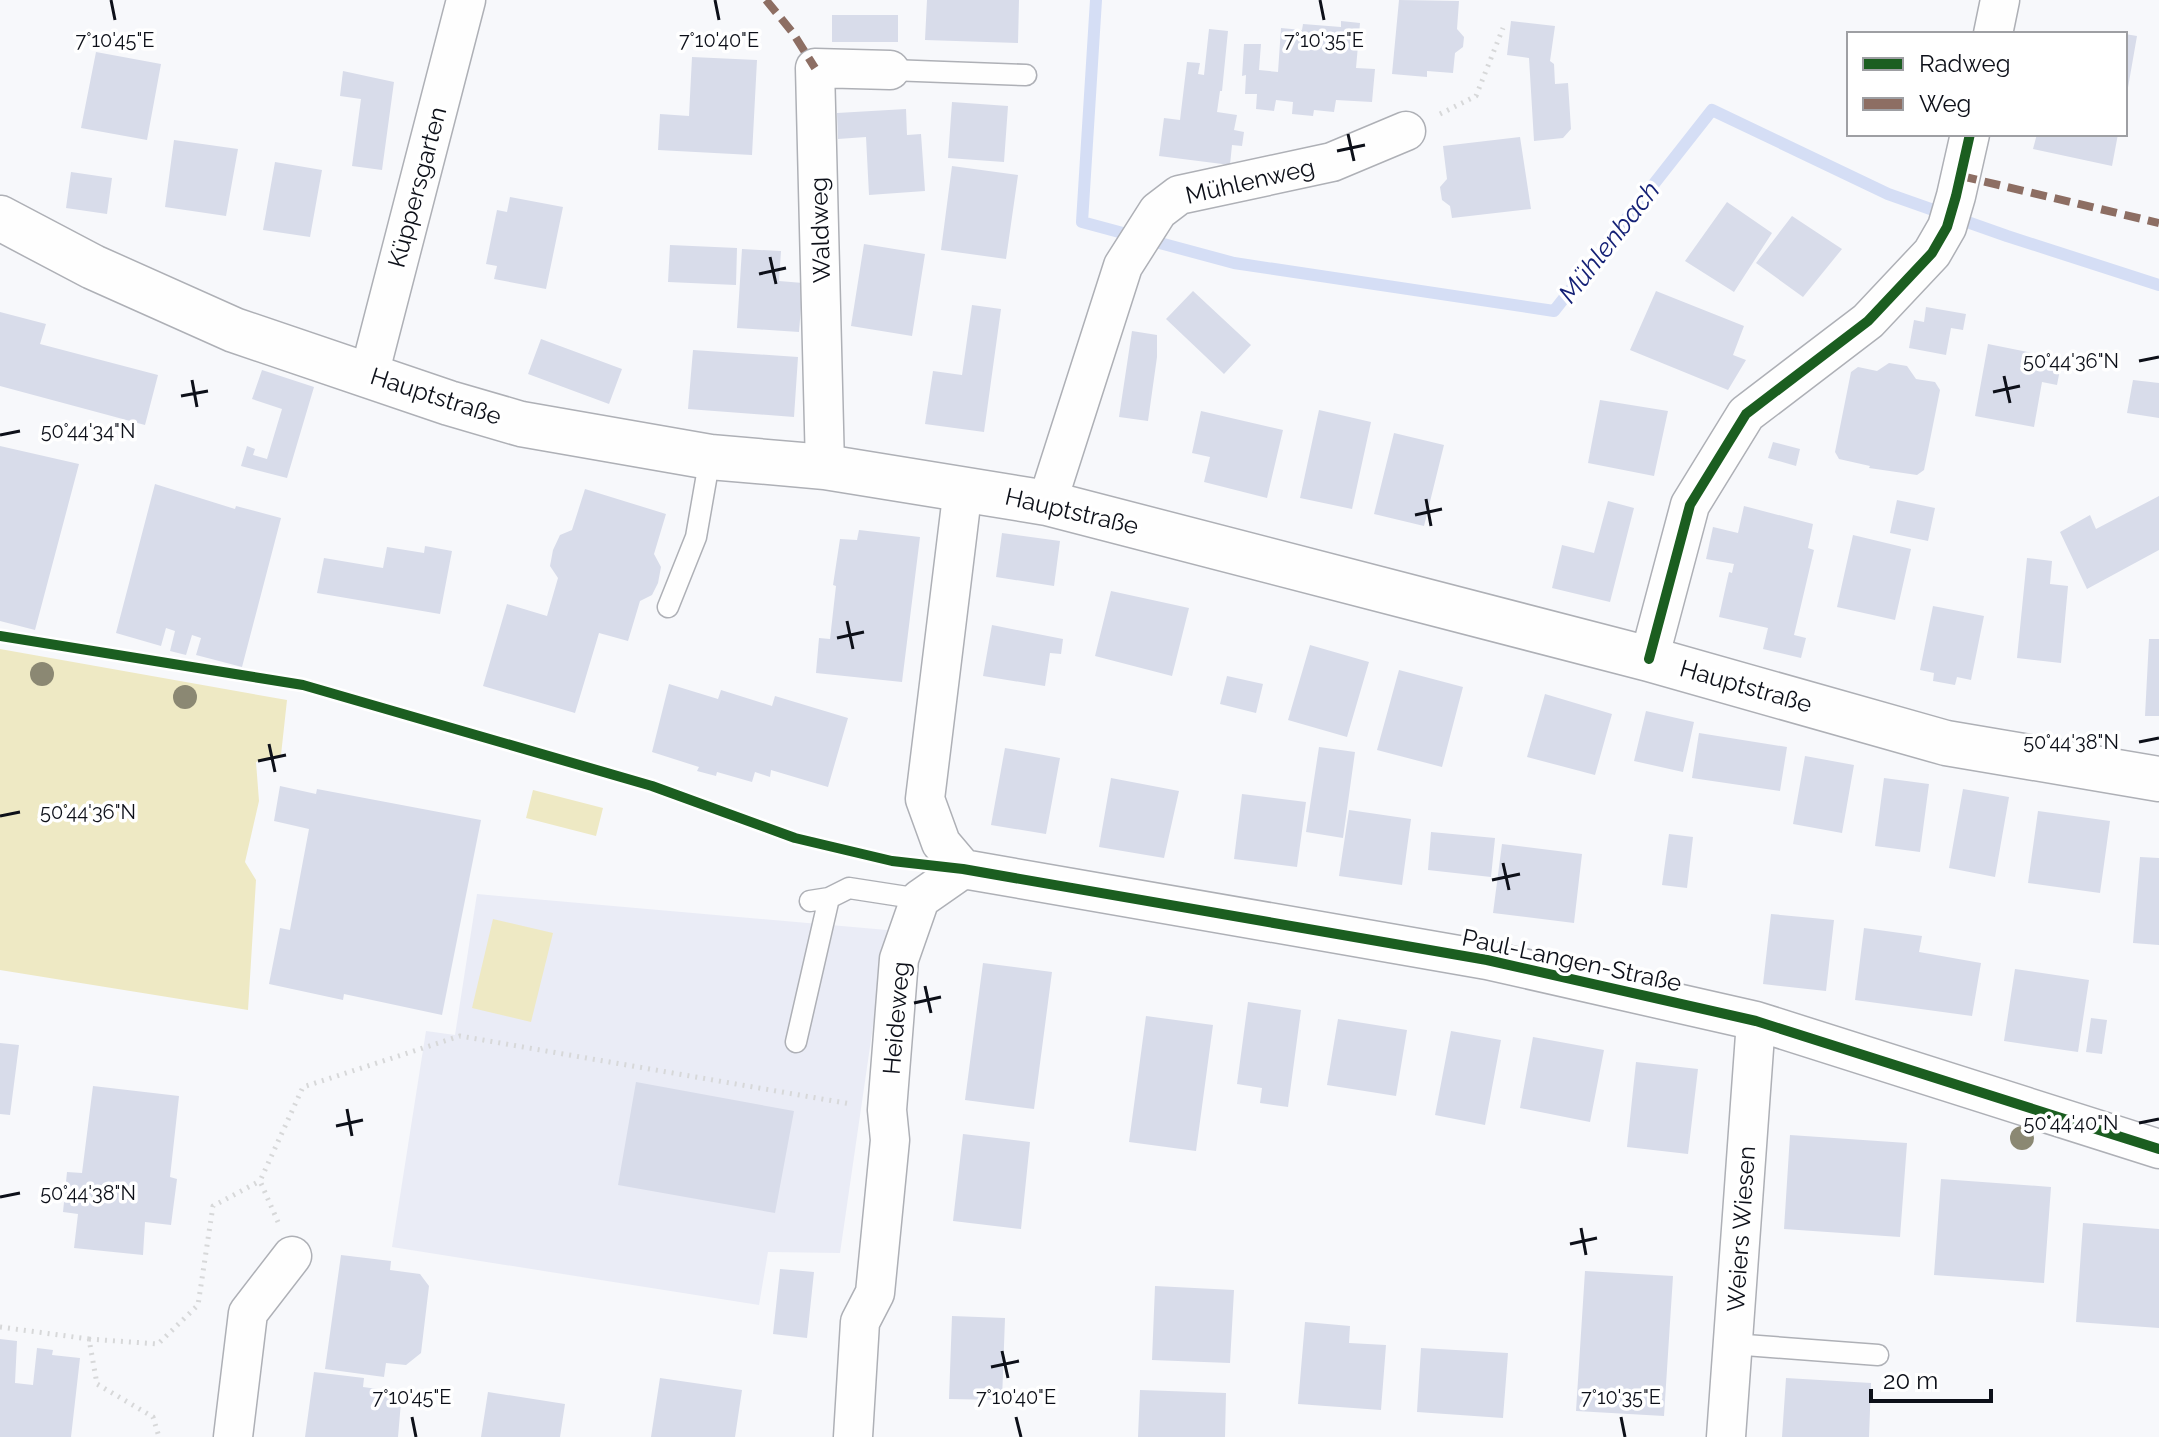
<svg xmlns="http://www.w3.org/2000/svg" width="2159" height="1437" font-family="Raleway,sans-serif">
<rect width="100%" height="100%" fill="#f7f8fb"/>
<path fill="#eaecf6" d="M477,894L887,930L840,1253L768,1252L759,1305L392,1247L426,1031L455,1035Z"/>
<path fill="#eee9c4" d="M0,649L287,700L281,755L256,762L259,801L245,862L256,880L248,1010L0,970Z
M533,790L603,808L596,836L526,818Z
M493,919L553,933L531,1022L472,1008Z"/>
<g fill="none" stroke-linecap="round" stroke-linejoin="round">
<path stroke="#d5def5" stroke-width="12" d="M1096,0L1082,222L1234,263L1554,311L1712,110L1888,194L2007,236L2159,285"/>
</g>
<path fill="#d8dcea" d="M927,0H1019L1018,43L925,40Z
M1399,0L1459,1L1457,29L1464,37L1463,47L1455,53L1453,73L1427,71V77L1392,74Z
M832,15H898V42H832Z
M1341,21L1360,23L1356,68L1375,69L1372,102L1336,100L1334,112L1314,110L1313,116L1292,114L1293,102L1276,100L1274,111L1256,109L1257,94H1245L1246,75L1242,76L1244,44H1261L1259,70L1278,72L1281,28L1302,30L1303,24L1341,27Z
M1511,21L1555,26L1550,61L1554,64L1555,84L1568,83L1571,129L1563,138L1534,141L1529,58L1507,55Z
M1209,29L1228,31L1222,91H1220L1217,112L1237,115L1234,130L1244,132L1242,146L1232,145L1230,165L1159,156L1164,118L1180,120L1187,62L1200,63L1198,74L1204,75Z
M2125,34L2137,36L2126,99H2125Z
M96,52L161,64L147,140L81,128Z
M692,57L757,60L752,155L658,150L660,114L689,116Z
M343,71L394,82L382,170L352,166L361,99L340,96Z
M952,102L1008,106L1004,162L948,158Z
M906,109L907,135L921,134L925,191L869,195L866,137L838,139L837,113Z
M2037,134H2118L2112,166L2033,149Z
M1520,137L1531,209L1452,218L1450,206L1442,200L1440,187L1447,179L1443,146Z
M174,140L238,149L226,216L165,207Z
M275,162L322,170L310,237L263,230Z
M952,166L1018,175L1006,259L941,250Z
M71,172L112,178L107,214L66,208Z
M510,197L563,207L546,289L494,279L497,266L486,264L497,210L507,212Z
M1727,202L1772,233L1734,292L1685,261Z
M1792,216L1842,249L1803,297L1756,263Z
M864,244L925,254L912,336L851,326Z
M670,245L737,248L736,285L668,282Z
M742,249L781,251L779,281L803,283L799,332L737,328Z
M1193,291L1251,345L1224,374L1166,319Z
M1656,291L1744,326L1733,355L1746,360L1728,390L1630,350Z
M972,305L1001,309L984,432L925,424L933,371L962,375Z
M1926,307L1966,314L1963,330L1951,328L1946,355L1909,348L1914,320L1924,322Z
M0,312L46,324L40,344L158,375L145,425L0,386Z
M1132,331L1157,335V357L1148,421L1119,417Z
M541,339L622,369L609,404L528,374Z
M1988,344L2062,359L2057,385L2042,382L2034,427L1975,416Z
M693,350L798,357L794,417L688,409Z
M1889,363L1907,366L1916,379L1935,382L1940,390L1924,470L1917,475L1869,468L1870,466L1839,459L1835,452L1851,372L1858,367L1877,371Z
M262,370L314,387L287,478L241,466L247,446L255,449L253,455L267,459L282,409L252,399Z
M2133,380L2159,383V418L2127,413Z
M1600,400L1668,411L1654,476L1588,463Z
M1319,410L1371,422L1352,509L1300,498Z
M1201,411L1283,430L1267,498L1204,482L1210,457L1192,453Z
M1394,433L1444,445L1424,526L1374,514Z
M1773,442L1800,449L1796,466L1768,458Z
M0,446L79,464L35,630L0,621Z
M155,484L235,509L236,506L281,518L242,667L196,655L201,638L192,635L186,655L170,651L175,631L166,628L161,646L116,633Z
M585,489L666,514L654,554L661,567L658,583L652,595L640,601L628,641L599,633L575,713L483,686L507,604L547,616L558,578L550,566L553,550L560,535L572,530Z
M2159,496V550L2087,589L2060,532L2090,515L2096,529Z
M1897,500L1935,508L1928,541L1890,533Z
M1608,501L1634,508L1610,602L1552,588L1562,545L1594,553Z
M1744,506L1813,524L1808,548L1814,550L1794,635L1806,638L1801,658L1763,649L1768,628L1719,617L1729,572L1732,573L1734,564L1706,559L1713,527L1738,533Z
M859,530L920,537L902,682L816,673L819,638L830,639L836,586L833,585L840,539L857,540Z
M1002,533L1060,541L1054,586L996,577Z
M1853,535L1911,549L1895,620L1837,607Z
M425,546L452,551L440,614L317,593L324,558L383,568L387,547L424,553Z
M2027,558L2052,561L2050,584L2068,586L2061,663L2017,658Z
M1111,591L1189,608L1172,676L1095,656Z
M1933,606L1984,616L1971,680L1957,677L1955,685L1933,681L1934,673L1920,670Z
M992,625L1063,639L1061,654L1050,653L1045,686L983,676Z
M2149,639H2159V716H2145Z
M1310,645L1369,662L1347,737L1288,720Z
M1399,670L1463,687L1442,767L1377,750Z
M1227,676L1263,684L1256,713L1220,704Z
M669,684L718,699L721,690L772,706L775,696L848,718L828,787L771,770L770,777L755,772L752,782L717,772L716,776L697,771L699,767L652,752Z
M1545,694L1612,714L1595,775L1527,757Z
M1646,711L1694,722L1683,772L1634,761Z
M1699,733L1787,747L1780,791L1692,778Z
M1319,747L1355,752L1343,838L1306,832Z
M1005,748L1060,758L1046,834L991,825Z
M1805,756L1854,765L1842,833L1793,824Z
M1111,778L1179,791L1164,858L1099,847Z
M1884,778L1929,784L1920,852L1875,846Z
M280,786L316,794L317,789L481,820L442,1015L344,994L343,1000L269,984L280,928L290,930L309,829L274,821Z
M1963,789L2009,797L1995,877L1949,868Z
M1242,794L1306,802L1297,867L1234,859Z
M1349,810L1411,819L1402,885L1339,876Z
M2038,811L2110,821L2100,893L2028,883Z
M1431,832L1495,838L1491,877L1428,870Z
M1669,834L1693,837L1687,888L1662,885Z
M1502,844L1582,854L1574,923L1493,913Z
M2140,857L2159,858V945L2133,943Z
M1771,914L1834,920L1826,991L1763,984Z
M1864,928L1922,936L1919,952L1981,963L1972,1016L1855,1000Z
M983,963L1052,972L1034,1109L965,1100Z
M2015,969L2089,980L2078,1052L2004,1041Z
M1248,1002L1301,1010L1288,1107L1260,1103L1262,1088L1237,1084Z
M1146,1016L1213,1025L1196,1151L1129,1142Z
M2091,1018L2107,1020L2102,1054L2086,1052Z
M1338,1019L1407,1030L1396,1096L1327,1085Z
M1451,1031L1501,1040L1485,1125L1435,1115Z
M1533,1037L1604,1050L1590,1122L1520,1108Z
M0,1043L19,1045L10,1115L0,1114Z
M1636,1062L1698,1069L1688,1154L1627,1147Z
M636,1082L794,1111L775,1213L618,1185Z
M93,1086L179,1096L170,1177L177,1179L171,1225L145,1222L143,1255L74,1248L78,1214L63,1212L67,1172L82,1173Z
M963,1134L1030,1142L1021,1229L953,1221Z
M1790,1135L1907,1143L1900,1237L1784,1229Z
M1941,1179L2051,1187L2044,1283L1934,1275Z
M2083,1223L2159,1229V1328L2076,1322Z
M341,1255L391,1261L390,1270L420,1274L429,1286L421,1353L406,1365L386,1363L384,1377L325,1369Z
M780,1269L814,1272L807,1338L773,1334Z
M1585,1271L1673,1276L1664,1416L1576,1411Z
M1155,1286L1234,1290L1230,1363L1152,1360Z
M952,1316L1005,1318L1002,1400L949,1399Z
M1305,1322L1350,1326L1349,1343L1386,1345L1381,1410L1298,1404Z
M0,1339L17,1341L15,1383L33,1385L37,1348L53,1350L52,1355L80,1358L71,1437H0Z
M1421,1348L1508,1353L1503,1418L1417,1412Z
M314,1372L364,1378L363,1387L393,1391L401,1402L398,1437H305Z
M660,1378L742,1390L735,1437H651Z
M1786,1378L1871,1383L1869,1437H1782Z
M1140,1390L1226,1393L1225,1437H1138Z
M488,1392L565,1404L560,1437H481Z"/>
<g fill="none" stroke-linecap="round" stroke-linejoin="round">
<g stroke="#aeb0b6" stroke-width="23">
<path id="lane" d="M890,70L1026,75
M668,607L696,537L710,457
M810,901L829,898L849,888L920,899
M796,1042L829,898
M1732,1344L1878,1355"/>
</g>
<g stroke="#aeb0b6" stroke-width="41">
<path id="street" d="M1993,34L2000,0
M369,375L466,0
M825,467L815,68L890,70
M1047,503L1123,266L1158,211L1179,195L1332,162L1406,131
M1649,659L1690,505L1746,414L1868,321L1932,253L1947,227L1956,196L1970,134
M963,869L1487,960L1756,1021L2159,1149
M963,869L941,843L925,799L963,488
M233,1437L248,1313L292,1256
M853,1437L860,1322L875,1293L890,1140L887,1110L899,959L920,899L963,869
M1726,1437L1756,1021"/>
</g>
<g stroke="#aeb0b6" stroke-width="47">
<path id="secondary" d="M0,218L93,267L234,330L449,403L521,424L710,457L825,467L1047,503L1649,659L1946,743L2159,779"/>
</g>
<path stroke="#d7d8d9" stroke-width="5" stroke-dasharray="2 6" stroke-linecap="butt" d="M1440,114L1476,96L1503,28
M278,1222L260,1181L303,1087L460,1036L851,1104
M0,1327L89,1339L97,1384L153,1417L159,1437
M89,1339L158,1344L198,1305L213,1206L260,1181"/>
<use href="#lane" stroke="#fefefe" stroke-width="20"/>
<use href="#street" stroke="#fefefe" stroke-width="38"/>
<use href="#secondary" stroke="#fefefe" stroke-width="44"/>
<path stroke="#8d6e63" stroke-width="8" stroke-dasharray="16 8" stroke-linecap="butt" d="M766,0L793,33L815,68
M1961,176L2159,223"/>
<g stroke="#fff" stroke-width="15">
<path id="cycleway" d="M0,636L303,685L652,786L795,838L892,861L963,869L1487,960L1756,1021L2159,1149
M1649,659L1690,505L1746,414L1868,321L1932,253L1947,227L1956,196L1970,134"/>
</g>
<use href="#cycleway" stroke="#1b5e20" stroke-width="10"/>
</g>
<g fill="#8b8873">
<circle cx="42" cy="674" r="12"/>
<circle cx="185" cy="697" r="12"/>
<circle cx="2022" cy="1138" r="12"/>
</g>
<path fill="none" stroke="#0d1019" stroke-width="3" d="M111,0L115,20M715,0L719,20M1320,0L1324,20M1348,134L1354,161M1337,151L1365,145M770,257L776,284M759,274L786,268M2139,361L2159,357M2004,376L2010,403M192,380L197,407M1993,392L2020,386M181,396L208,391M0,435L20,431M1426,499L1431,526M1415,515L1442,509M847,621L853,649M837,638L864,632M2139,742L2159,738M269,744L275,772M258,761L286,755M0,816L20,812M1503,863L1509,890M1492,880L1520,874M925,986L931,1013M914,1003L941,997M347,1109L352,1136M2139,1123L2159,1119M336,1126L363,1120M0,1197L20,1193M1581,1228L1586,1255M1570,1244L1597,1238M1002,1351L1008,1378M991,1367L1019,1361M412,1417L416,1437M1016,1417L1021,1437M1621,1417L1625,1437"/>
<g text-anchor="middle" dominant-baseline="central" stroke-width="7" stroke-linejoin="round" paint-order="stroke">
<g font-size="24" fill="#0d1019" stroke="#fff">
<text transform="translate(1250 181) rotate(-13)">Mühlenweg</text>
<text transform="translate(417 187) rotate(-75)">Küppersgarten</text>
<text transform="translate(820 230) rotate(-92)">Waldweg</text>
<text transform="translate(436 396) rotate(18)">Hauptstraße</text>
<text transform="translate(1072 511) rotate(13)">Hauptstraße</text>
<text transform="translate(1746 686) rotate(16)">Hauptstraße</text>
<text transform="translate(1572 960) rotate(12)">Paul-Langen-Straße</text>
<text transform="translate(896 1018) rotate(-85)">Heideweg</text>
<text transform="translate(1741 1229) rotate(-86)">Weiers Wiesen</text>
</g>
<g font-size="26" font-style="italic" fill="#152176" stroke="#fff">
<text transform="translate(1609 242) rotate(-52)">Mühlenbach</text>
</g>
</g>
<g font-size="20" text-anchor="middle" fill="#0d1019" stroke="#fff" stroke-width="7" stroke-linejoin="round" paint-order="stroke">
<text x="115" y="47">7°10'45"E</text>
<text x="719" y="47">7°10'40"E</text>
<text x="1324" y="47">7°10'35"E</text>
<text x="2071" y="368">50°44'36"N</text>
<text x="88" y="438">50°44'34"N</text>
<text x="2071" y="749">50°44'38"N</text>
<text x="88" y="819">50°44'36"N</text>
<text x="2071" y="1130">50°44'40"N</text>
<text x="88" y="1200">50°44'38"N</text>
<text x="412" y="1404">7°10'45"E</text>
<text x="1016" y="1404">7°10'40"E</text>
<text x="1621" y="1404">7°10'35"E</text>
</g>
<rect x="1847" y="32" width="280" height="104" fill="#ffffff" stroke="#9e9fa3" stroke-width="2"/>
<rect x="1863" y="58" width="40" height="12" fill="#1b5e20" stroke="#9e9fa3" stroke-width="2"/>
<text x="1919" y="72" font-size="24" fill="#0d1019">Radweg</text>
<rect x="1863" y="98" width="40" height="12" fill="#8d6e63" stroke="#9e9fa3" stroke-width="2"/>
<text x="1919" y="112" font-size="24" fill="#0d1019">Weg</text>
<path d="M1871 1389v12h120v-12" fill="none" stroke="#0d1019" stroke-width="4"/>
<text x="1883" y="1389" font-size="24" fill="#0d1019" stroke="#ffffff" stroke-width="6" paint-order="stroke">20 m</text>
</svg>
